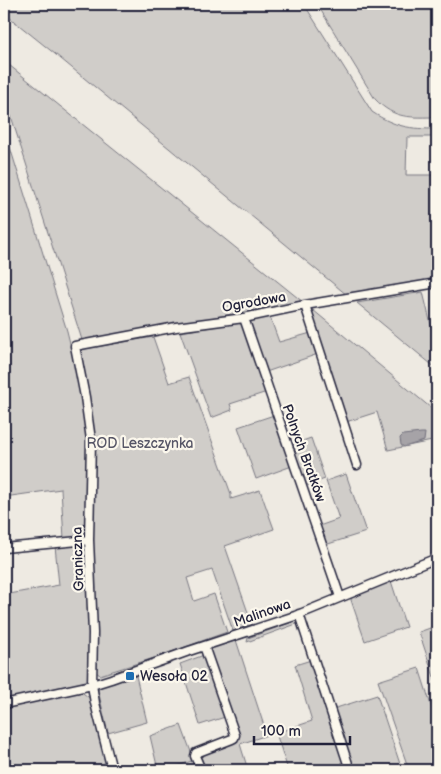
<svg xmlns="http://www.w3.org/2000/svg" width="441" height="774" font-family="'Balsamiq Sans',sans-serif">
<rect width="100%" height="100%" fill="#eeeae2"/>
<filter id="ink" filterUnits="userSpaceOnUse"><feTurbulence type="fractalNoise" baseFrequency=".02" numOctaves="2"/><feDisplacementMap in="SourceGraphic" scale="10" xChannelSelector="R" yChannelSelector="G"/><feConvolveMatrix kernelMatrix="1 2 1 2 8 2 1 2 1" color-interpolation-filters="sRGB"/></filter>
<g filter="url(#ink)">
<path fill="#d0cdc9" stroke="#797882" d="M4,4H304L372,112C395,127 410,129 437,129V137H407L406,175H437V280L347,295L55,54L4,13Z
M317,4H437V117C411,117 395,120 375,99Z
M4,61L303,302L82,340L4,94Z
M4,128L67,331L83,396L88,438L85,535L80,538L64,539L61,489L4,497Z
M423,292L437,350V369L357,303Z
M313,310L437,413V440L388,450L377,412L346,422L309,311Z
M270,317L279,342L311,333L318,354L266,372L249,321Z
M243,322L267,392L230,404L232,410L211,418L180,332Z
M153,337L169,383L189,377L231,494V499L260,490L274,529L225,546L252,624L233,631L212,570L187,578L194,601L214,594L227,632L154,658L100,675L96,672L92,564L93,475L78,350Z
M274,415L292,466L256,479L238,427Z
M311,438L325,479L305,486L291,445Z
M346,474L366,532L325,545L319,526L339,519L326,481Z
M83,543L85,545L87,579L90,590L89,682L4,700V595L59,585L55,546Z
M391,581L406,627L365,641L351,600L352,596Z
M295,621L299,623L247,642L248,638Z
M433,627L437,640V686L419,632Z
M236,640L267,735L240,744L248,770H204L198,755L238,740L209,649Z
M204,655L225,717L200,725L180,664Z
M311,660L348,770H288L276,733L312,721L295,665Z
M419,668L437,724V770H409L378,681Z
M136,676L147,722L108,733L98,690L102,686Z
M80,691L91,699L108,770H4V708Z
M377,695L402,770H354L333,709Z
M181,725L194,760L167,770H158L150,736Z"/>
<path fill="#a6a3a7" stroke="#716f7c" d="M421,433H425L424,441L404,447L401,445L400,438L403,435Z"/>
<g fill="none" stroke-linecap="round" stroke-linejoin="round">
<g stroke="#22223b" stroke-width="11">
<path id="street" d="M305,305L357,465
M244,318L340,597
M4,548L89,540
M299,614L350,770
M4,704L92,685L111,679L189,651L295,616L437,558
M112,770L95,703L92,685L93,633L89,540L91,440L85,397L75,346L176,327L244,318L305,305L437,283
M201,770L195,756L196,753L232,739L234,738L235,735L204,646"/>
</g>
<use href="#street" stroke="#fbf7ec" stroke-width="8"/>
</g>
</g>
<rect fill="#1f6fb2" stroke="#fbf7ec" stroke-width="2" x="125" y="671" width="10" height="10" rx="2.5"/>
<g text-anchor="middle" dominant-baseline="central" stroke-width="4.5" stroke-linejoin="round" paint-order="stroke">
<g font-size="14" fill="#22223b" stroke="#fbf7ec">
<text transform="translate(254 302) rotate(-10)">Ogrodowa</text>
<text transform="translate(304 453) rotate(70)">Polnych Bratków</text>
<text transform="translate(78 559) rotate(-92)">Graniczna</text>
<text transform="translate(262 613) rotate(-19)">Malinowa</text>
</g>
<g font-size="14" fill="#565566" stroke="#fbf7ec">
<text x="140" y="443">ROD Leszczynka</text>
</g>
<g font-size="14" fill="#22223b" stroke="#fbf7ec" text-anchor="start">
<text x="140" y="676">Wesoła 02</text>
</g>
</g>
<rect width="441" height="774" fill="none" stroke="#fbf7ec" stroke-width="20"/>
<rect x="10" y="10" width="421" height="754" fill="none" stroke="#22223b" stroke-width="2" filter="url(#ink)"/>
<path d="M254 736v8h96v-8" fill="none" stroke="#22223b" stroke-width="2.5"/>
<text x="261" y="736" font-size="15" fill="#22223b" stroke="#fbf7ec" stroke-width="4" paint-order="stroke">100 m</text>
</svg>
